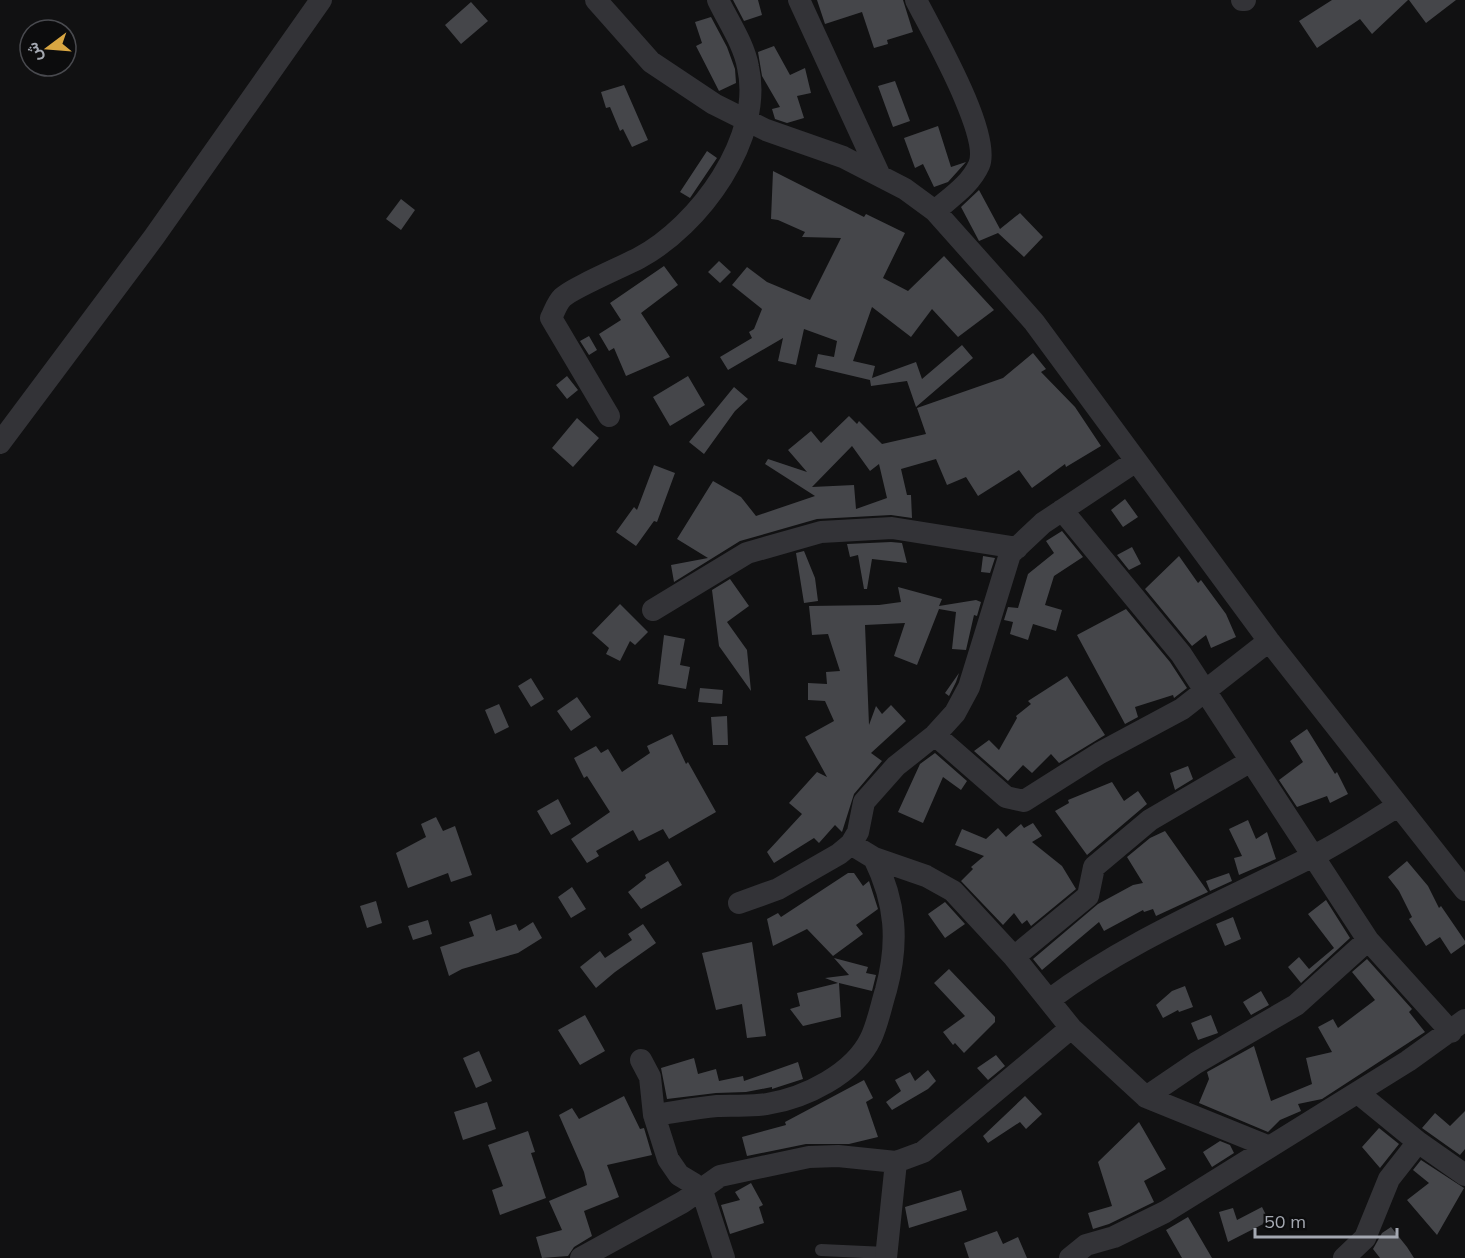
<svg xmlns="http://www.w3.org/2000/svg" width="1465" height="1258" font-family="Mulish,Vazirmatn,sans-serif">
<rect width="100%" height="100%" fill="#111112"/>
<path fill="#45464a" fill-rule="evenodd" d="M733,0H758L762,15L744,21Z
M817,0H903L913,32L887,40L888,44L874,48L862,12L825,24Z
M1332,0H1408L1372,34L1360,19L1317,48L1299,21Z
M1409,0H1456L1426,23Z
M471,2L488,21L461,44L445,25Z
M711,17L727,47L735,69L736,83L719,91L696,46L702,43L695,22Z
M774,46L790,75L805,68L811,93L797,96L804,118L787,123L775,119L772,109L780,107L762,76L758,52Z
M895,81L910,121L893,127L878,86Z
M624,85L648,140L632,147L623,129L620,131L610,107L606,108L601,92Z
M938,126L951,167L966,162L948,182L934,187L923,164L915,168L904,138Z
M707,151L717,158L690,198L680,192Z
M773,171L864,217L866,214L905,233L883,278L908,291L944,256L994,310L958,337L932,309L911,337L872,307L853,361L875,366L872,378L916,362L922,379L962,345L973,358L916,407L907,381L871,386L870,380L815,367L818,354L834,357L837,341L804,329L796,365L778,361L783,338L728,370L720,357L752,338L749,332L754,329L762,309L732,285L747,267L767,282L810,300L841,238L802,237L805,232L778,220L771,219Z
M979,190L1000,229L1020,213L1043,237L1024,257L998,233L979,241L961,207Z
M401,199L415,210L401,230L386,219Z
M719,261L731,272L720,283L708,272Z
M664,266L678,285L641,313L670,357L626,376L614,348L609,351L599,334L621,320L610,303Z
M589,336L597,350L589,355L580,341Z
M1033,353L1046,369L1041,372L1075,407L1101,446L1066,467L1065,464L1032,488L1019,470L978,496L966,477L947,485L936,459L901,469L907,495H911L912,518L891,515L817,519L740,541L674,582L671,565L708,558L677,539L713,481L741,497L756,516L815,496L765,464L768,459L807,472L788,450L811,431L821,443L849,416L857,424L859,421L882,444L926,434L917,408L1003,378ZM852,446L870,471L879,464L887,498L856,509L854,485L812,487Z
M567,376L578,390L567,399L556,385Z
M688,376L705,405L670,426L653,397Z
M734,387L748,399L735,411L704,454L689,442Z
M577,418L599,438L573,467L552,448Z
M654,465L675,473L657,522L654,521L636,546L616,532L634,507L637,510Z
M1125,499L1138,517L1123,527L1111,510Z
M1062,531L1083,557L1054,576L1045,605L1062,610L1056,631L1033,624L1028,640L1010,634L1013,622L1004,620L1008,607L1018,608L1028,574L1054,553L1046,541Z
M891,542L902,543L907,563L872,559L867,589H864L858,555L850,557L847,544Z
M1132,547L1141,564L1129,570L1117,555Z
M804,551L815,578L818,601L804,603L796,553Z
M983,556L995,558L990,573L981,572Z
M1179,556L1198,583L1201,580L1226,614L1236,637L1211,648L1206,635L1192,646L1145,589Z
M730,579L749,606L727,622L747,650L751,691L719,646L712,590Z
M898,587L942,599L939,606L976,600L981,602L977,616L974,615L966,650L952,649L956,612L939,609L917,665L894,656L905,623L865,625L869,725L876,706L882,714L891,705L906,721L871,753L882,761L854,794L842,832L835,825L819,843L814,838L774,863L767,852L802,814L789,803L817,772L827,777L805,737L834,721L825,701L808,700V683L827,684L826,672L840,671L828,634L812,635L809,606L879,605L901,602Z
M620,604L648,632L635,645L630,641L620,661L606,654L609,648L592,633Z
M1126,609L1170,662L1187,688L1174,698L1173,695L1135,707L1138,717L1125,724L1077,635Z
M664,635L685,639L680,665L690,667L686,689L658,684Z
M959,673L956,682L949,696L945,693Z
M1067,676L1105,735L1059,763L1051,754L1032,773L1023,765L1008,781L974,751L989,740L999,750L1017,718L1016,716L1031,704L1028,701Z
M531,678L544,699L531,707L518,686Z
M700,688L723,690L722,704L698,702Z
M577,697L591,717L571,731L557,711Z
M499,704L509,727L495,734L485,710Z
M727,716L728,745H713L711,717Z
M1307,729L1335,774L1337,772L1348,794L1330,803L1327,796L1297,807L1279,780L1303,762L1290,741Z
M672,734L686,764L688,762L716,812L669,839L663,829L639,841L633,830L596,851L599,856L587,863L571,839L610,812L587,776L584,778L574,758L596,746L601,753L608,749L622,772L650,753L647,746Z
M935,753L967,781L961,790L943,777L923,823L898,812L920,764Z
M1188,766L1193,779L1175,790L1170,773Z
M1112,782L1124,801L1138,791L1147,804L1087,855L1055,811L1069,803L1068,800Z
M558,799L571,824L551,835L537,811Z
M436,817L443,831L455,826L472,875L451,882L448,873L408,888L396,853L426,837L421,824Z
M1248,820L1256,839L1267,832L1276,859L1239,875L1234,858L1242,856L1229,829Z
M1033,823L1042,836L1032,842L1062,866L1076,889L1031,926L1027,920L1022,924L1014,913L1003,925L961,881L973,869L971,867L984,856L955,845L962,829L986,839L998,828L1006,837L1021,824L1024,828Z
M1165,831L1208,892L1156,916L1153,909L1144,912L1143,910L1104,931L1099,922L1042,970L1033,959L1098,904L1133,885L1143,883L1127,857L1150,838Z
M668,861L682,885L641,909L628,892L646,878L645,875Z
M1407,861L1428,886L1439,908L1441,906L1465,941V944L1451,954L1440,937L1426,946L1409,919L1412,917L1399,891L1388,877Z
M848,873H854L863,886L869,881L878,909L856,925L863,934L833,956L807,929L773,946L767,919L778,913L781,917Z
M1229,873L1232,881L1210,891L1206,881Z
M572,887L586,909L571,918L558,897Z
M1326,900L1350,938L1301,983L1288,967L1299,957L1309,969L1334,948L1308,914Z
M376,901L382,923L367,928L360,906Z
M945,902L965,924L945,938L928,914Z
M491,914L496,931L516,924L519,931L533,922L542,938L518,953L462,969L449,976L440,947L474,936L469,922Z
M1233,917L1241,939L1225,946L1216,924Z
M428,920L432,934L413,940L408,926Z
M643,924L656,943L615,972L596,988L580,967L600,951L605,958L632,940L628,934Z
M752,942L766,1036L747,1038L742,1004L716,1010L702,953Z
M834,958L868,967L866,973L876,975L872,991L839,983L841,1017L803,1026L790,1009L800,1006L797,993L838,983L825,978L849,975Z
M1367,959L1412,1009L1409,1012L1425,1032L1322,1099L1298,1104L1301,1111L1280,1120L1268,1132L1199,1103L1209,1079L1207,1072L1254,1046L1271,1101L1312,1084L1306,1058L1332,1052L1318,1027L1333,1019L1338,1028L1375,1000L1352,972Z
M949,969L995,1017V1022L964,1053L955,1043L953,1045L943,1032L965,1016L934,983Z
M1185,986L1193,1007L1179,1012L1178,1010L1163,1018L1156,1005L1172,991Z
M1261,991L1269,1005L1251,1015L1243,1002Z
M585,1015L605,1051L580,1065L558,1030Z
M1211,1015L1218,1033L1198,1040L1191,1023Z
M479,1051L492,1081L476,1088L463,1058Z
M996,1055L1005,1066L988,1080L977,1068Z
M694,1058L698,1074L716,1069L719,1081L743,1076L744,1081L798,1062L803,1079L772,1089V1087L746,1092L716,1093L667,1099L661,1068Z
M928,1070L936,1081L928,1089L892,1110L886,1102L901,1091L895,1080L910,1072L915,1081Z
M864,1080L873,1098L866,1102L878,1137L849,1144H806L747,1156L742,1137L786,1125L785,1122Z
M624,1096L640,1129L644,1128L652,1155L607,1165L619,1197L584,1211L592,1236L574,1247L568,1256L542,1258L536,1237L562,1230L549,1201L587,1185L584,1172L559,1115L572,1108L579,1119Z
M1025,1096L1042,1114L1026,1129L1020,1122L988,1143L983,1136Z
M487,1102L496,1129L463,1140L454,1112Z
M1465,1111V1149L1460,1155L1422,1128L1435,1113L1450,1126Z
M1139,1122L1166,1169L1144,1181L1154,1202L1109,1224L1093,1229L1088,1213L1112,1206L1098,1162Z
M1379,1128L1399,1144L1380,1168L1362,1147Z
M528,1131L535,1152L531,1153L546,1198L500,1215L492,1190L503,1186L488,1145Z
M1220,1141L1230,1145L1234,1153L1212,1167L1203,1152Z
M1421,1160L1464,1188L1437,1235L1407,1200L1429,1183L1413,1170Z
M751,1183L763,1205L759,1207L764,1223L730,1234L721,1205L740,1200L735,1192Z
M961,1190L967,1210L909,1228L905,1207Z
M1262,1207L1269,1221L1228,1242L1219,1212L1233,1208L1237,1220Z
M1188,1217L1212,1258H1182L1166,1230Z
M1391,1227L1407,1247L1414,1258H1380L1373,1249L1382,1233Z
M997,1231L1003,1244L1018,1237L1027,1258H969L964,1243Z"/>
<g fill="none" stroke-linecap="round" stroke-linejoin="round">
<path stroke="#333337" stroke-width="12" d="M821,1250L886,1253"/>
<path stroke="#333337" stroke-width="22" d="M596,0L651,62L714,104L766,130L843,157L905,189L935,211L1034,322L1269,641L1465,890
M799,0L880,176
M916,0C931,30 992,135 979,165C970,185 951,197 935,211
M1242,0H1245
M609,416L551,318C554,312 557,303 562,298C570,289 624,266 639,258C699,226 764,138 748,67C744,44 728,21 718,0
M0,443L154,237L321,0
M1062,510L1181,654L1368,940L1451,1032
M653,610L747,553L821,532L892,528L1017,548
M935,735L1006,797L1024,801L1100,753L1182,709L1269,641
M851,844L874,858L926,876L953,891L1014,957L1071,1028L1146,1097L1267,1146
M739,903L778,889L839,854L851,844L858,832L864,802L896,766L935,735L955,713L969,687L1010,554L1043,523L1136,461
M1014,957L1088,896L1094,867L1150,820L1251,761
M1049,1000C1133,937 1231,899 1323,851C1349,837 1373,821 1398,806
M641,1060L650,1077L654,1115L668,1159L679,1175L694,1184L704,1197L724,1258
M1358,1093L1418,1142L1465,1175
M1146,1097L1196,1063L1296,1005L1368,940
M654,1115C675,1112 696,1108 717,1106C734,1105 751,1107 767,1104C805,1098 854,1074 871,1038C878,1023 881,1006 886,990C899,942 896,903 874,858
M581,1258L683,1202L720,1176L809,1157L838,1156L896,1162L923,1152L1071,1028
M886,1258L896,1162
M1070,1258L1086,1245L1114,1237L1165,1212L1408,1061L1465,1020
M1344,1258L1365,1238L1389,1179L1418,1142"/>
</g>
<g transform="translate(48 48) rotate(254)"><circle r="28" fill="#0c0c0d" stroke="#494a4f" stroke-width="1.5"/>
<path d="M0-4.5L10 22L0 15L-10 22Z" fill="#d9a642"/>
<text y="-9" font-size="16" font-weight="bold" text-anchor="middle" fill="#a4a8b1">ش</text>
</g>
<path d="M1255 1228v9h142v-9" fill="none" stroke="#a4a8b1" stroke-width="3"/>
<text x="1264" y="1228" font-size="18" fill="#a4a8b1" stroke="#0c0c0d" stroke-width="4.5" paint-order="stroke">50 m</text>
</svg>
